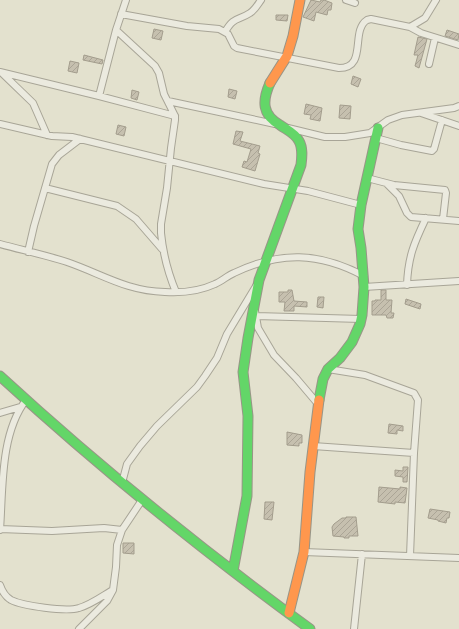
<svg xmlns="http://www.w3.org/2000/svg" width="459" height="629" font-family="Literata,serif">
<defs>
<pattern id="building-hatch" width="6" height="6" patternUnits="userSpaceOnUse"><rect width="6" height="6" fill="#c6c0af"/><path d="M-1 1l2-2M0 6l6-6M5 7l2-2" fill="none" stroke="#aba596"/></pattern>
</defs>
<rect width="100%" height="100%" fill="#e3e1ce"/>
<path fill="url(#building-hatch)" stroke="#a39d8d" d="M311,0L320,2L321,0H324L332,3L331,10H328L327,15L316,12L314,21L303,17Z
M276,15H288L287,21L276,20Z
M154,29L163,31L161,40L152,38Z
M447,30L459,34L458,40L445,36Z
M418,37L427,39L419,68L415,66L418,55H414Z
M84,55L103,60L102,64L83,60Z
M70,61L79,63L77,73L68,71Z
M353,76L361,79L358,87L351,84Z
M229,89L237,91L235,99L228,97Z
M132,90L139,92L137,100L131,98Z
M306,104L322,108L320,121L310,119L311,115L304,114Z
M340,105L351,106L350,119L339,118Z
M118,125L126,127L124,136L116,134Z
M236,131L243,132L240,141L260,146L258,153L260,154L255,171L242,167L244,161L247,162L251,149L233,144Z
M288,290H292L294,301L307,302V307L294,306V311H284L285,302H279V292H288Z
M381,290H386V300H392L391,313H394L393,318H387L386,315H372V301H375V300H381Z
M318,297H324L323,308L317,307Z
M406,299L421,304L420,309L405,304Z
M389,424L403,426V431L397,430V434L388,433Z
M287,432L302,435V443H299V446L287,445Z
M403,467H408L407,482H403V477L395,476V470L403,471Z
M379,487L400,489V487L407,488L405,503L395,502V504L378,502Z
M265,502H274L272,520L264,519Z
M430,509L450,512L449,518H447L446,523L438,521V520L428,518Z
M346,517H356L358,536H349V538H344V537L333,536L332,527L334,524L342,518H346Z
M123,543H134V554L123,553Z"/>
<g fill="none" stroke-linecap="round" stroke-linejoin="round">
<g stroke="#a8a597" stroke-width="8">
<path id="street" d="M126,0L116,30L155,66L159,73L164,94L175,116V120L171,148L167,188L161,224V233C163,253 168,273 176,292
M346,0L355,3
M121,14L187,26L219,29L228,34L234,46L237,48L339,68C368,68 350,31 367,20L371,19L410,27L421,33L459,45
M410,27L425,18L436,0
M225,32C234,16 238,21 250,13C255,10 258,4 261,0
M429,64L435,38
M0,72L99,96L175,116
M2,73L33,103L47,135
M99,96L116,30
M168,101L275,124
M421,113L459,126
M0,124L52,136L72,137L264,184L308,191L361,205
M288,128L325,137H345L370,133L388,120L402,115L454,108L459,106
M376,138L401,145L432,151L434,149L442,120
M367,178L394,185L445,190L446,193L443,219
M387,184L399,196L407,213L411,217L459,221
M45,188L117,206L136,219L162,249
M0,244C22,250 45,255 67,262C102,274 126,291 165,292C181,293 200,291 215,284C222,281 227,276 234,273C280,251 319,252 364,276
M28,252L34,226L52,164L59,155L80,139
M407,285C408,257 414,243 426,218
M364,287L459,281
M255,311L258,328L274,355L296,378L318,404
M256,316L361,319
M328,369L365,375L414,393L418,400L414,453L410,556
M0,413L20,407
M313,446L414,453
M122,483L127,464L140,446L157,426L197,387L205,376L217,358L227,334L256,286
M0,529L52,531L104,528L122,530
M0,530C3,489 0,434 26,400
M304,552L459,558
M0,585C2,591 6,597 11,600C23,606 66,612 79,608C90,605 101,597 111,591
M79,629L107,601L113,590L116,567L117,545L122,530L142,500
M354,629L362,554"/>
</g>
<g stroke="#989587" stroke-width="11">
<path id="fast" d="M0,376C99,467 202,550 310,629
M319,400L323,379L328,369L340,358L352,342L360,324L362,315L364,287L361,248L358,229L361,205L378,128
M233,571L247,496L248,416L243,372L248,338L259,280L301,165C302,157 303,148 299,141C295,133 287,130 280,125C262,115 262,101 270,83"/>
</g>
<g stroke="#989587" stroke-width="11">
<path id="slow" d="M270,83L287,56L293,36L300,0
M289,613L304,552L310,472L319,400"/>
</g>
<use href="#street" stroke="#ebeadf" stroke-width="6"/>
<use href="#fast" stroke="#63d668" stroke-width="9"/>
<use href="#slow" stroke="#ff974d" stroke-width="9"/>
</g>
</svg>
